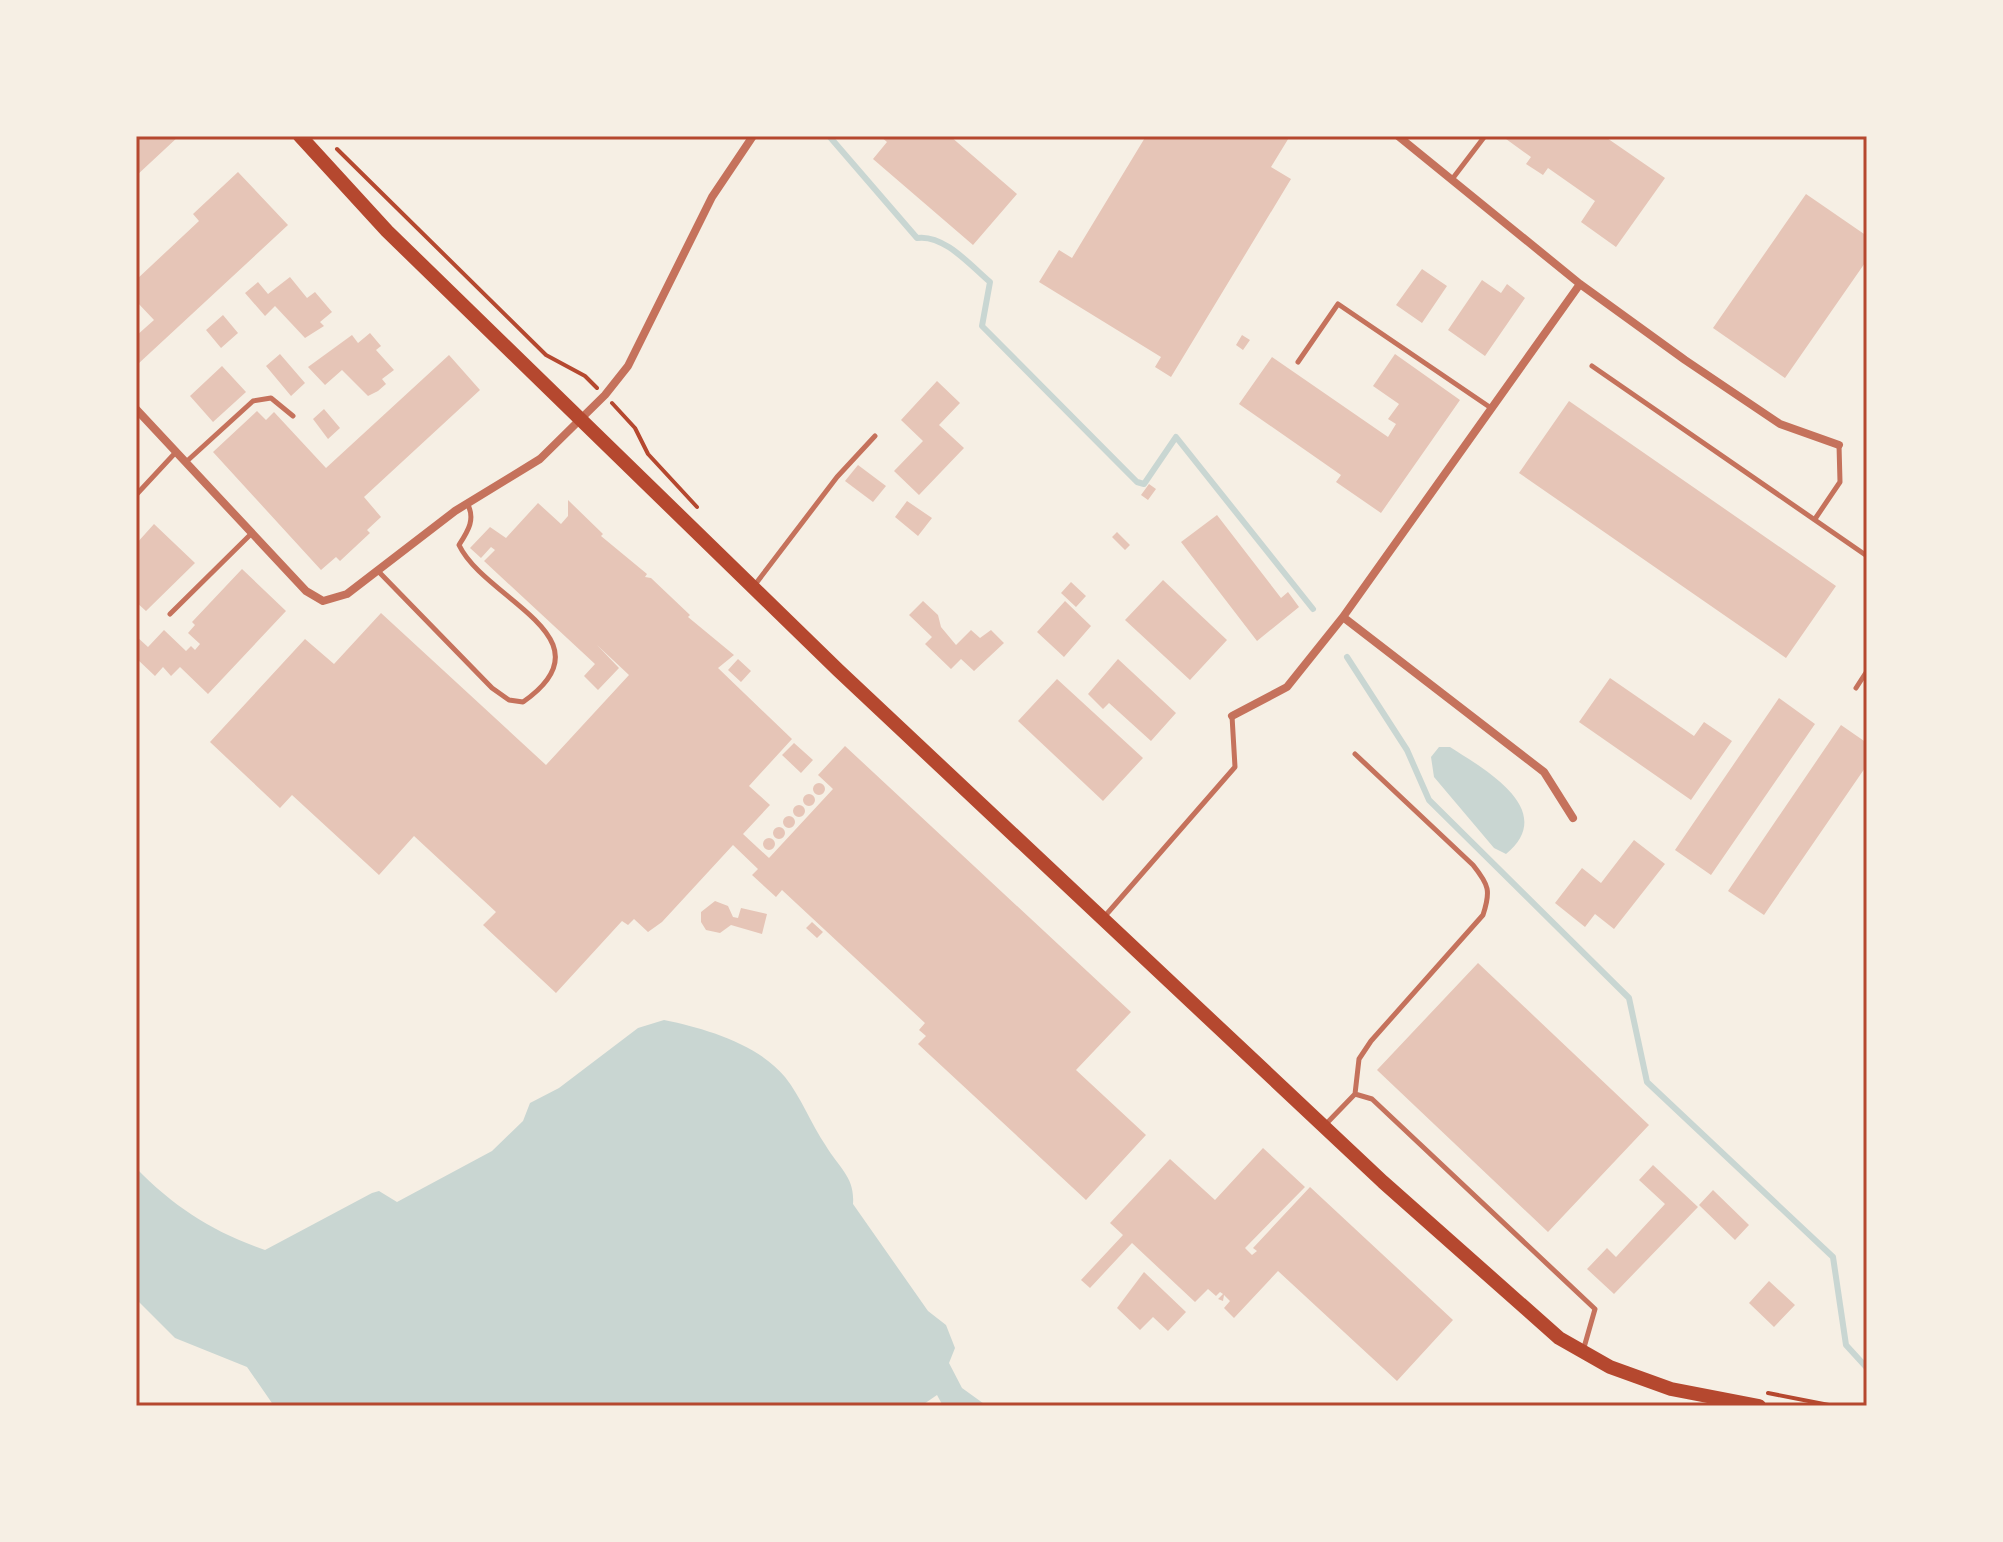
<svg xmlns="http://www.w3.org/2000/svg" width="2003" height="1542" font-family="Montserrat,sans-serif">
<rect width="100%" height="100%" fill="#f6efe4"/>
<path fill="#c9d6d2" d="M1439,747H1450C1484,769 1559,810 1506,854L1494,848L1434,777L1431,757Z
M664,1020C704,1028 758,1044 785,1077C801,1097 811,1124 826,1146C839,1168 855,1177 853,1204L928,1311L946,1325L955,1348L949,1363L962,1388L987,1406H943L937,1395L921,1406H274L247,1367L175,1338L136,1299V1168C174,1207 213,1232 265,1250L372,1193L379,1191L397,1202L492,1151L523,1121L530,1103L559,1088L638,1028Z"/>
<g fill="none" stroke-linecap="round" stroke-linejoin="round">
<path stroke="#c9d6d2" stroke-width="6" d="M829,136L917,238C944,234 971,266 990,282L982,326L1137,482L1144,484L1176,437L1313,609
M1347,657L1407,750L1429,800L1629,998L1647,1082L1833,1257L1846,1345L1867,1368"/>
</g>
<path fill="#e6c5b7" d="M136,136H179L136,176Z
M880,136H950L1017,194L973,245L873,159L887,142Z
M1146,136H1290L1271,167L1291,179L1171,377L1155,367L1161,357L1039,282L1059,250L1072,258Z
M1509,136H1604L1665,178L1616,247L1581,222L1595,201L1548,168L1543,175L1526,164L1531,157L1506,139Z
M238,172L288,225L138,364L136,336L154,320L136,301V280L199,221L193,214Z
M1806,194L1867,236V260L1785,378L1713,328Z
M1422,269L1447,286L1422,323L1396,305Z
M290,277L307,298L315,292L332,312L320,322L324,326L305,338L275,306L265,316L245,293L258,282L268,294Z
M1482,280L1501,293L1507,284L1525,298L1485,356L1448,330Z
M223,315L238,333L221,348L206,330Z
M370,333L381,346L376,350L394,370L382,379L386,384L378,391L368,396L342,370L325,385L308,367L352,335L358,343Z
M1242,335L1250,340L1243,350L1236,345Z
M280,354L305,383L291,396L266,366Z
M1395,354L1460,400L1381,513L1336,482L1341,475L1239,404L1272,357L1388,437L1396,424L1388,419L1399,404L1373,386Z
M449,355L480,390L364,497L381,517L367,530L370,533L340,561L336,557L321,570L213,452L257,411L266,420L274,412L326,468Z
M222,366L246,392L213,422L190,396Z
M937,381L960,403L939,425L964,448L919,495L894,471L923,441L901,420Z
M1569,401L1836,586L1786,658L1519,473Z
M324,409L340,428L328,439L313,419Z
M858,465L886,486L873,502L845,481Z
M1149,484L1156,489L1148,500L1141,495Z
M568,500L603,534L601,536L647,574L645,577L651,578L690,615L688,617L734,655L718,668L792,739L749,786L770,805L743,834L769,858L833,789L818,775L845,746L1131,1012L1076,1070L1146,1135L1086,1200L918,1044L926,1036L919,1030L925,1023L782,890L776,897L752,875L758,869L733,845L662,922L648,932L634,919L628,925L622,921L556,993L483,925L496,912L414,836L379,875L292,795L280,808L210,742L305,639L334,664L381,613L546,765L629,675L597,645L619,668L598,690L584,676L595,664L484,561L495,550L491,547L481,558L470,548L490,527L506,538L538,503L561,524L568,516Z
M907,501L932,518L918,536L895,517Z
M1217,515L1281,598L1288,592L1299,607L1257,641L1181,542Z
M154,524L195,563L146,611L136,602V544Z
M1117,532L1130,545L1125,550L1112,537Z
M242,569L286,611L208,694L180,667L171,676L163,667L155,676L136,658V636L148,647L164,630L186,651L191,646L195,650L200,644L188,633L195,625L192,622Z
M1163,580L1227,640L1190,680L1125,620Z
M1071,582L1086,596L1076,607L1061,593Z
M923,601L938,615L941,627L956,645L971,630L980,638L991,630L1004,643L974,671L961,659L951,669L925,644L932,637L909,615Z
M1065,601L1091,626L1064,657L1037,632Z
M738,659L751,671L741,682L728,670Z
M1118,659L1176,713L1151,741L1109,703L1103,709L1088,694Z
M1610,678L1694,736L1704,722L1732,741L1691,800L1579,722Z
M1057,679L1143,758L1103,801L1018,721Z
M1779,698L1815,724L1711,875L1675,850Z
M1841,725L1867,743V765L1764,915L1728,891Z
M794,743L813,760L801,773L782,755Z
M813 789a6 6 0 1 1 12 0a6 6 0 1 1-12 0Z
M803 800a6 6 0 1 1 12 0a6 6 0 1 1-12 0Z
M793 811a6 6 0 1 1 12 0a6 6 0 1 1-12 0Z
M783 822a6 6 0 1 1 12 0a6 6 0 1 1-12 0Z
M773 833a6 6 0 1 1 12 0a6 6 0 1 1-12 0Z
M763 844a6 6 0 1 1 12 0a6 6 0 1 1-12 0Z
M1634,840L1665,864L1614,929L1595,914L1585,927L1555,903L1582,868L1601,883Z
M715,901L728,906L733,917L738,918L741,908L767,914L762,934L731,925L720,933L706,930L701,922V912Z
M812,922L823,932L817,938L806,928Z
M1478,963L1649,1125L1548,1232L1377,1070Z
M1263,1148L1305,1187L1245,1248L1252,1255L1257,1251L1253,1248L1310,1187L1453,1320L1397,1381L1278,1271L1234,1318L1224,1308L1230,1301L1224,1295L1223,1301L1218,1299L1223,1294L1220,1292L1216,1296L1208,1289L1195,1302L1132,1243L1090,1288L1081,1280L1123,1235L1110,1223L1170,1159L1215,1200Z
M1653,1165L1698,1207L1614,1294L1587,1269L1607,1248L1616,1257L1665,1204L1639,1180Z
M1713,1190L1749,1225L1735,1240L1699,1205Z
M1144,1272L1186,1312L1168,1331L1153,1317L1140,1330L1117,1308Z
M1769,1281L1795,1305L1774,1327L1749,1303Z"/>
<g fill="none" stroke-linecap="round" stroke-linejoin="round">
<path stroke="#b5482f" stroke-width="4" d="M337,149L546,355L585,376L597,388
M612,403L635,428L648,454L697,507
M1768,1393L1834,1406"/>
<path stroke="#c5725c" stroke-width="5" d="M1453,178L1485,136
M1298,362L1338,304L1491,408
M1592,366L1867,556
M186,462L253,401L271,398L293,416
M136,495L176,452
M1815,519L1840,482L1839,445
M378,571L492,688L509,700L523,702C615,638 485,600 459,545C468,531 476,519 467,503
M754,586L837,477L875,436
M170,614L252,533
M1856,688L1867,671
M1105,916L1235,767L1232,716
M1355,1094L1372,1099L1595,1309L1583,1351
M1325,1125L1355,1094L1359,1059L1371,1041L1483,915C1491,891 1489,885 1473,865L1355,754"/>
<path stroke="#c5725c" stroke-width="8" d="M1398,136L1580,284L1685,360L1780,424L1839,445
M136,409L306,591L323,601L347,594L455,511L540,459L605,395L628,366L712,197L753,136
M1343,617L1544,772L1573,818
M1232,716L1287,687L1343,617L1580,284"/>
<path stroke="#b5482f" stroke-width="14" d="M300,136L387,231L838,670L1383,1182L1559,1338L1610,1367L1671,1389L1759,1406"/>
</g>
<rect width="2003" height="1542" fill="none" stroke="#f6efe4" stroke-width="276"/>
<rect x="138" y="138" width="1727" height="1266" fill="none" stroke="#b5482f" stroke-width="3"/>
</svg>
